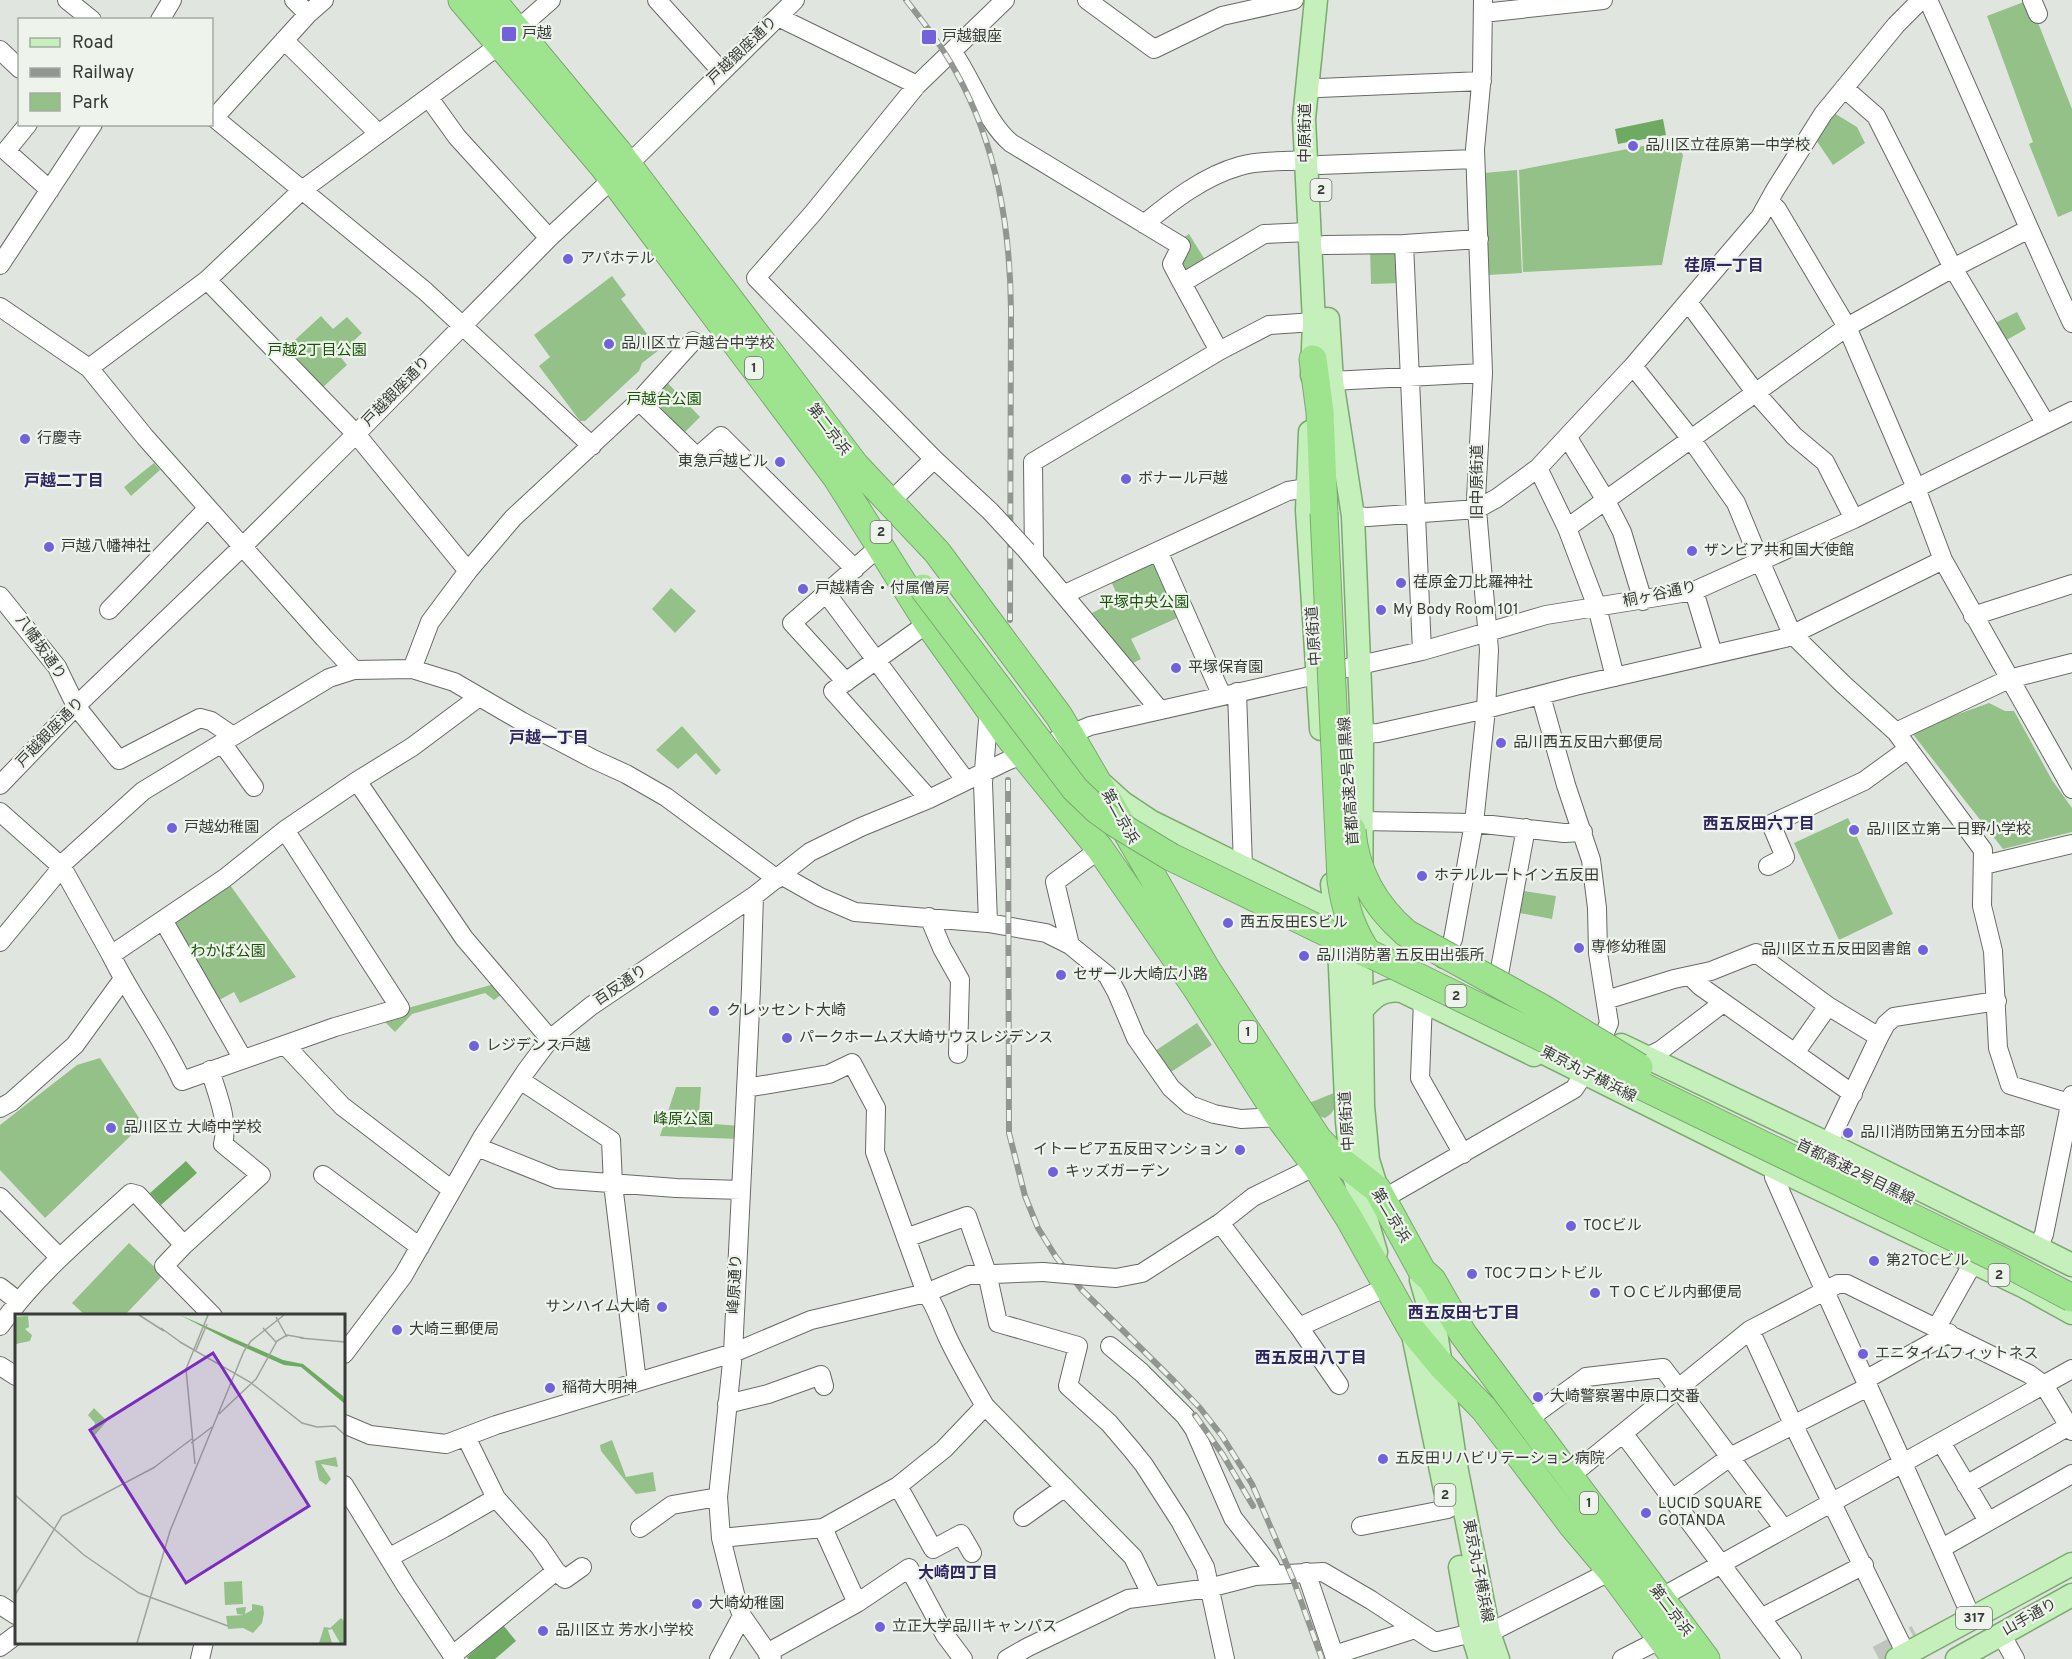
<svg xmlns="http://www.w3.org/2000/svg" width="2072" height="1659" font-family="Overpass,'Noto Sans JP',sans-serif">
<rect width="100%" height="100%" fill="#e0e6df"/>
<path fill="#93c188" d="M2029,0L2072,109V211L2058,217L2029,144L2033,142L1987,16Z
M1834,113L1857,127L1865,143L1833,165L1816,140Z
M1674,140L1683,155L1662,265L1523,272L1519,170Z
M1517,170L1522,273L1488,275L1484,173Z
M1189,234L1207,263L1184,272L1178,270L1179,240Z
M1400,247L1401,283L1371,284L1370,248Z
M612,276L626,295L621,299L659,350L642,363L639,371L585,421H580L539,366L550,357L534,335Z
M2017,312L2026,329L2003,342L1993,324Z
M321,316L333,329L347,317L362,333L339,355L347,365L322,388L285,349Z
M663,378L700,417L680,437L642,401Z
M154,463L160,470L131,496L124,487Z
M1149,562L1154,566L1177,618L1131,639L1141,659L1133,663L1092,613L1119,599L1110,579Z
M671,588L696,611L675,633L652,609Z
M1989,703L2005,711H2014L2052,780L2072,808V832L2003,849L1912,733L1914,730Z
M682,726L721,770L716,775L696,753L678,769L656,750Z
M1848,818L1893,914L1839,940L1794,843Z
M225,878L296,977L240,1003L234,992L212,1004L163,920Z
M1518,890L1556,896L1552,919L1514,912Z
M498,983L505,992L494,1000L485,993L412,1014L395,1032L379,1016Z
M1197,1023L1212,1045L1168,1074L1155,1051Z
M100,1058L143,1124L45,1218L0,1170V1125L77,1065Z
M676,1087H701L699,1114L714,1124L740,1126L739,1139L660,1136Z
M1334,1093C1336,1105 1336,1112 1325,1118L1319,1116L1309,1103Z
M129,1243L163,1275L125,1315H85L72,1303Z
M612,1440L626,1477L653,1472L656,1491L636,1494L601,1451L600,1445Z"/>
<path fill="#6faa62" d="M1663,119L1666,135L1618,144L1615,129Z
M186,1161L197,1173L161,1205L150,1193Z
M503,1625L516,1641L495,1659H468L467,1657Z"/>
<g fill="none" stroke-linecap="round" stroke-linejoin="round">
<path stroke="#bfc4be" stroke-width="27" stroke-dasharray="27 14" stroke-linecap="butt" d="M1879,1659L1918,1638"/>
<g stroke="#666b64" stroke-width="20">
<path id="minor" d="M67,0L92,20
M294,0L308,14
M657,0L722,72
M1087,0L1154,49L1222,16L1294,0
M1928,0C1977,107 2022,216 2072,323
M2032,0L2038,14
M1483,13L1603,0
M778,17L917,85
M160,20L172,0
M518,29L551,0
M284,40L378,133
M0,50L20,69
M952,51C972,79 986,122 1011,143L1181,246L1172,264L1182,283L1264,234L1309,232
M1319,88L1482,81
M1844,88L1876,116L1953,268L2046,424
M429,98L457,137L549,238
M212,116L425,291L592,446
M214,118L308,14L324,0
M28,124L6,151L50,190
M1320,165L1475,159
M1770,202L1777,209L1847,327L1916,488L1943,560L2072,789
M1144,224C1172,201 1204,176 1240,166C1260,160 1284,162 1306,160
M1404,244L1422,651
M1324,245L1404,244L1479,239
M0,265L93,124
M207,280L356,434L468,571
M1182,283L1219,351
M1688,302L1755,392L1794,436L1825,462L1854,519
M0,307L89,368L145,437L208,508L324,638L354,670
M1633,366L1691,439L1736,503L1760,561L1792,634L1844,685L1896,732L1983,850L1982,906L1993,951L1998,1048L2010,1085L2072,1104
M89,368L207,280L302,190L501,44
M1332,381L1483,373
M639,401L697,457L721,436L855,569
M1568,438L1605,499L1622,532L1643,601
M1538,468L1567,528L1597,607L1615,677
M890,502L934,459
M990,511L934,459L756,278L813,213L917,85L1005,0
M1353,516L1368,517L1477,509L1497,498L1538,468L1633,366L1760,217L1775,190L1823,114L1896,25L1921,0
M1567,528L1847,327L1953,268L2029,229
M1027,551L1159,709
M1158,551L1222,696
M1034,558L1033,462L1219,351L1269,325L1314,322
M1694,591L1713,654
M826,593L966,781
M1065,594L1288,491L1307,488
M0,596L57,667L76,706L119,760L200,718L211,721L233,736
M109,610L208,508
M1973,616L2072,584
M928,623L833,691L929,799
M412,669L430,622L468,571L513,518L639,401L693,341
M846,682L792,623L879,547
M1237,692L1243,866
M1541,696L1566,785L1591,860L1597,908L1598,953L1609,1023L1603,1037
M1896,732L2009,679L2072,663
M1362,734L1378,733L1486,709L1575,686L1785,638L1943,560
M222,743L254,787
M357,781L464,938L550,1039
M0,785L76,706L242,547L356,434L549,238L637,156L795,0
M0,812L62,867L111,955L225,878L285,830L357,781L412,747L479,697
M1361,821L1474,823L1564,833L1583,832
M1984,865L2072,844
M60,866L143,791L329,678L354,670L412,669L454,682L521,721L593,759L626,774L666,797L777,879
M1768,866L1785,857L1771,824L1864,781L1908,749
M781,875L820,897L855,912L988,923L1046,933L1070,945L1107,975L1117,993L1136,1038L1171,1088L1190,1105L1214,1114L1241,1119L1279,1117
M754,896L751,989L733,1353L718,1497L721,1538L737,1602L742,1616L772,1659
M929,917L942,948L960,980L958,1054
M163,920L243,1059
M988,923L983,783L989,708
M0,942L62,867
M1070,945L1055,882L1100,849
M111,955C132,998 162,1037 182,1081L335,1027L400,1008L285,830
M1443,959L1453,939L1474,823L1486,709L1489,650L1476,498L1483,373L1475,149L1482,74L1483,0
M1691,977L1700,986L1853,1094
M1497,985L1526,828
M1606,1000L1674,979L1711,971L1756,953L1828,1006L1879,1037
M1423,1001L1420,1078L1463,1154
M285,1045L342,1106L452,1190
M1795,1053L1828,1006
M1647,1057L1661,1050L1723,1003
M520,1080L611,1140L613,1184L637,1382
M746,1088L829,1074L852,1063L876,1108L875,1152L926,1293C936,1306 940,1321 947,1336C958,1360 972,1383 985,1406L1133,1557L1152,1596L1209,1588L1255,1576L1323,1572L1371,1600L1435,1642L1472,1633
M0,1108L11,1102L75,1045L123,979
M477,1147L557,1179L676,1188L741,1190
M323,1175L420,1247
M0,1197L60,1258
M1383,1199L1574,1089L1584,1074
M1220,1223L1299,1327L1339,1385
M906,1238L967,1216L987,1273L998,1323L1078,1346L1068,1386L1109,1423L1132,1450L1144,1465L1180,1521L1205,1567L1225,1659
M184,1245L261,1175L223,1144C229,1120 217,1094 210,1070
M2038,1248L2044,1234L2072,1095
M1090,1276L1116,1278L1142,1273L1220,1223L1253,1197L1316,1166
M0,1287L18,1301
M0,1326C36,1275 85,1235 131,1193L138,1195L184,1245L164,1266L213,1316
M1299,1327L1387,1287
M1937,1327L1973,1263
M1750,1330L1794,1426L1906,1654
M1110,1346L1141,1372L1185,1416L1194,1429L1233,1518L1269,1564L1274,1574
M344,1354L403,1276L483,1136L526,1071L550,1039L591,1006L754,896L810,852L861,827L929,799L1007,761L1090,726L1422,651L1546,615L1694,591L1854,519L2072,411
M0,1366L16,1376
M1865,1380L1949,1333
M727,1404L768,1394L821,1375L824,1386
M1527,1420L1586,1377L1663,1368L1784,1529
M344,1424L370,1435L446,1444L496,1425L733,1353L811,1320L926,1293L969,1275L1043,1272
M1623,1433L1792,1659
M466,1437L496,1498L539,1546L556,1571
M1941,1442L1988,1521
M1569,1477L1750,1330L1838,1284H1847L2029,1374L2044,1385L2072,1431
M344,1485L406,1586L455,1659
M1966,1485L2069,1426
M898,1486L933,1549L961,1534L972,1553
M1672,1499L1730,1457L1868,1387
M1023,1517L1065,1487
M1361,1526L1448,1509
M640,1528L672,1505L718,1497
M823,1528L857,1603
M721,1538L823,1528L898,1486L944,1449L985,1406
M1942,1548L2072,1474
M390,1557L444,1528L496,1498
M1306,1572L1334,1655L1415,1629
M1660,1598L2072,1369
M0,1605L16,1615
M1761,1618L1864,1565
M1972,1619C1908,1471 1839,1325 1774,1177L1777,1169L1828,1144L1879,1037L1886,1024L1894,1017L1997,1001
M1489,1633L1611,1571
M2001,1634L2015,1659
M0,1647L16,1635
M767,1653L857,1603L909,1568L945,1635L963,1659
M453,1655L556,1571L565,1579L582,1567
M200,1659L204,1642
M719,1659L742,1616
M1007,1659L1028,1647L1128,1599L1152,1596
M1622,1659L1661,1639"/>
</g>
<g stroke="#7ba970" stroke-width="25">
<path id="major" d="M1328,319L1332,381L1353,516L1362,734L1361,957L1363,1106L1368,1160L1377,1189
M1312,375L1314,322L1304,119L1316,0
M1310,432L1307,510L1321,729
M1103,785L1123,803L1150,821L1334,912L1416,948
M1332,884L1339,946L1347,1122L1352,1169L1376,1252
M1361,1011C1373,997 1382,988 1402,991L1534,1055
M1524,1043L1777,1169L2025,1287L2072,1313
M1621,1045L1839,1149L2072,1265
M1422,1271L1421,1280L1436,1332L1456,1466L1489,1633L1498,1659
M1412,1330L1445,1490
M1460,1567L1472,1633L1480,1659
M1897,1659L2072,1564
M1957,1659L2072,1595"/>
</g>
<g stroke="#7ba970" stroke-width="29">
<path id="highway" d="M462,0L603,166L837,478L928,623L1009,737L1100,849L1195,986L1279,1117L1316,1166L1349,1218L1412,1330L1441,1365L1484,1409L1504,1435L1572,1525L1611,1571L1676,1659
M492,0L618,152L855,465L937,552L1059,716L1207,970L1318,1139L1332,1154L1377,1189L1422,1271L1432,1280L1463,1334L1706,1659
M1313,359L1320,412L1324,513"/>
</g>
<use href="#minor" stroke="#fff" stroke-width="18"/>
<use href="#major" stroke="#c5efbb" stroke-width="22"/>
<use href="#highway" stroke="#9ee48e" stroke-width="27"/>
<g stroke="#929691" stroke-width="6">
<path id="rail" d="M906,0C924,23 942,46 956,72C997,146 1010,226 1011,310L1010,620
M1008,780L1009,1133L1025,1196L1038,1228L1056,1257L1081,1289L1174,1381L1200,1408L1222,1436L1252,1484L1293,1579L1322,1659
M1195,1415L1223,1455L1253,1506"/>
</g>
<use href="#rail" stroke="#eef4ec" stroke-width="4" stroke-dasharray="11" stroke-linecap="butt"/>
<g stroke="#666b64" stroke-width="20" stroke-linecap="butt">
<path id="minor-bridge" d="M990,511L1027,551
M1043,1272L1090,1276"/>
</g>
<g stroke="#7ba970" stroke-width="29" stroke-linecap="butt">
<path id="highway-bridge" d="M1324,513L1341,880C1345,908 1352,931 1369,955
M923,588L1075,789L1097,810L1115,823L1171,857L2002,1261L2072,1298
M1352,830C1355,872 1375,906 1406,933L1542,1008L1639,1067"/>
</g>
<use href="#minor-bridge" stroke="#fff" stroke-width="18"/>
<use href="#highway-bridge" stroke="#9ee48e" stroke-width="27"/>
</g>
<g fill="#7361db" stroke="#eef4ec" stroke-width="2">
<rect x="501" y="26" width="16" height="16" rx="3"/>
<rect x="921" y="29" width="16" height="16" rx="3"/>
<circle cx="1633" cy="146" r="6"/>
<circle cx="568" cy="259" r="6"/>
<circle cx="609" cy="344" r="6"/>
<circle cx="25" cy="439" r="6"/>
<circle cx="780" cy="462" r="6"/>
<circle cx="1126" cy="479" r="6"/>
<circle cx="49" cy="547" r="6"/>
<circle cx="1692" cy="551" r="6"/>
<circle cx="1401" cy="583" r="6"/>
<circle cx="803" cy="589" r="6"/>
<circle cx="1381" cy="610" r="6"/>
<circle cx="1176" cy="668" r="6"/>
<circle cx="1501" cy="743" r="6"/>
<circle cx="172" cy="828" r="6"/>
<circle cx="1854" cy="830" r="6"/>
<circle cx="1422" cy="876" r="6"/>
<circle cx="1228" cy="923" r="6"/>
<circle cx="1579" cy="948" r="6"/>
<circle cx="1923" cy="950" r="6"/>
<circle cx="1304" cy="956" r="6"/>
<circle cx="1061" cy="975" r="6"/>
<circle cx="714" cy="1011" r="6"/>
<circle cx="787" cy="1038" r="6"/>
<circle cx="474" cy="1046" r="6"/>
<circle cx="111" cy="1128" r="6"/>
<circle cx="1848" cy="1133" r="6"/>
<circle cx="1240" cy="1150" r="6"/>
<circle cx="1053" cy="1172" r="6"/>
<circle cx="1571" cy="1226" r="6"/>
<circle cx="1874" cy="1261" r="6"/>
<circle cx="1472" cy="1274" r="6"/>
<circle cx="1595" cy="1293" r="6"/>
<circle cx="662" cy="1307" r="6"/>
<circle cx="397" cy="1330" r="6"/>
<circle cx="1863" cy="1354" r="6"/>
<circle cx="550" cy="1388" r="6"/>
<circle cx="1538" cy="1397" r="6"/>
<circle cx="1383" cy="1459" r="6"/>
<circle cx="1646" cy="1513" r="6"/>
<circle cx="697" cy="1604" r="6"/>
<circle cx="880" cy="1627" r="6"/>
<circle cx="543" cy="1631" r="6"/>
</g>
<g text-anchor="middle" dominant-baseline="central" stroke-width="4.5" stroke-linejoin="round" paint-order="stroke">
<g fill="#eef4ec" stroke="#6f726e" stroke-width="1.5">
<rect x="1310.5" y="179" width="21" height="22" rx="4.5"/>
<rect x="745" y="357" width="18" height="22" rx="4.5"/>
<rect x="870.5" y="521" width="21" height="22" rx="4.5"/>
<rect x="1445.5" y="985" width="21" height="22" rx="4.5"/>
<rect x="1239" y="1021" width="18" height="22" rx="4.5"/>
<rect x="1988.5" y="1264" width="21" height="22" rx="4.5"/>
<rect x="1434.5" y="1484" width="21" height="22" rx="4.5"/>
<rect x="1580" y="1492" width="18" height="22" rx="4.5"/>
<rect x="1956" y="1607" width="36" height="22" rx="4.5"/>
</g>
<g font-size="14" font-weight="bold" fill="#393b38">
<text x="1321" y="190">2</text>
<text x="754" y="368">1</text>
<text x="881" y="532">2</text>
<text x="1456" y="996">2</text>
<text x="1248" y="1032">1</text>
<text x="1999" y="1275">2</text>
<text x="1445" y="1495">2</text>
<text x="1589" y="1503">1</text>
<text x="1974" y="1618">317</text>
</g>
<g font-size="15" fill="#393b38" stroke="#eef4ec" text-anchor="start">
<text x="522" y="34">戸越</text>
<text x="942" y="37">戸越銀座</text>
<text x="1645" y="146">品川区立荏原第一中学校</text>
<text x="580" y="259">アパホテル</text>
<text x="621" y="344">品川区立 戸越台中学校</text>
<text x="37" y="439">行慶寺</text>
<text x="768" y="462" text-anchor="end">東急戸越ビル</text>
<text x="1138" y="479">ボナール戸越</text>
<text x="61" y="547">戸越八幡神社</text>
<text x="1704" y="551">ザンビア共和国大使館</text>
<text x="1413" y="583">荏原金刀比羅神社</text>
<text x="815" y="589">戸越精舎・付属僧房</text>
<text x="1393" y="610">My Body Room 101</text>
<text x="1188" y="668">平塚保育園</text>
<text x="1513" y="743">品川西五反田六郵便局</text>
<text x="184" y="828">戸越幼稚園</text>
<text x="1866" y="830">品川区立第一日野小学校</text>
<text x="1434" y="876">ホテルルートイン五反田</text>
<text x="1240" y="923">西五反田ESビル</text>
<text x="1591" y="948">専修幼稚園</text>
<text x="1911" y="950" text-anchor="end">品川区立五反田図書館</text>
<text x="1316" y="956">品川消防署 五反田出張所</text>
<text x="1073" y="975">セザール大崎広小路</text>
<text x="726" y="1011">クレッセント大崎</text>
<text x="799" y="1038">パークホームズ大崎サウスレジデンス</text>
<text x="486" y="1046">レジデンス戸越</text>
<text x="123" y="1128">品川区立 大崎中学校</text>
<text x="1860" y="1133">品川消防団第五分団本部</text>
<text x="1228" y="1150" text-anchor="end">イトーピア五反田マンション</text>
<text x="1065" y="1172">キッズガーデン</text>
<text x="1583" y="1226">TOCビル</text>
<text x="1886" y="1261">第2TOCビル</text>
<text x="1484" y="1274">TOCフロントビル</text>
<text x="1607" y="1293">ＴＯＣビル内郵便局</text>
<text x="650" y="1307" text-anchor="end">サンハイム大崎</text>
<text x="409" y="1330">大崎三郵便局</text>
<text x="1875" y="1354">エニタイムフィットネス</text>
<text x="562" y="1388">稲荷大明神</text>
<text x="1550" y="1397">大崎警察署中原口交番</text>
<text x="1395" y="1459">五反田リハビリテーション病院</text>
<text x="1658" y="1504">LUCID SQUARE<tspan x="1658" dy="17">GOTANDA</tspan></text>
<text x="709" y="1604">大崎幼稚園</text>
<text x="892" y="1627">立正大学品川キャンパス</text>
<text x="555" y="1631">品川区立 芳水小学校</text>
</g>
<g font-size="15" fill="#393b38" stroke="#eef4ec">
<text transform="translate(743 51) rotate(-44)">戸越銀座通り</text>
<text transform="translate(1306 133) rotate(-90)">中原街道</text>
<text transform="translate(397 392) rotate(-46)">戸越銀座通り</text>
<text transform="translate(828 430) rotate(53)">第二京浜</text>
<text transform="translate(1478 482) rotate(-90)">旧中原街道</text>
<text transform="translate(1660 595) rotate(-12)">桐ヶ谷通り</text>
<text transform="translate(1315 636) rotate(-94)">中原街道</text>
<text transform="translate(40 648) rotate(55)">八幡坂通り</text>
<text transform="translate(51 733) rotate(-46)">戸越銀座通り</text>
<text transform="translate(1350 781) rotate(-94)">首都高速2号目黒線</text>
<text transform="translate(1119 817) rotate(61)">第二京浜</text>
<text transform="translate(621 986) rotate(-34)">百反通り</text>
<text transform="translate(1588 1075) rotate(27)">東京丸子横浜線</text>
<text transform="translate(1348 1121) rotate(-94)">中原街道</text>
<text transform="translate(1855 1173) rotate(26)">首都高速2号目黒線</text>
<text transform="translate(1390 1216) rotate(59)">第二京浜</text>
<text transform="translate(736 1284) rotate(-87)">峰原通り</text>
<text transform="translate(1477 1571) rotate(79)">東京丸子横浜線</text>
<text transform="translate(1670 1611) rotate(53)">第二京浜</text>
<text transform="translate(2030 1618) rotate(-29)">山手通り</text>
</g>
<g font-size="15" fill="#195306" stroke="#eef4ec">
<text x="317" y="351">戸越2丁目公園</text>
<text x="664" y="400">戸越台公園</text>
<text x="1144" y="603">平塚中央公園</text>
<text x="228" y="952">わかば公園</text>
<text x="683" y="1120">峰原公園</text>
</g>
<g font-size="16" font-weight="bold" fill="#2f2661" stroke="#eef4ec">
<text x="1724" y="267">荏原一丁目</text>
<text x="64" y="482">戸越二丁目</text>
<text x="549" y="739">戸越一丁目</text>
<text x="1759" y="825">西五反田六丁目</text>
<text x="1464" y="1314">西五反田七丁目</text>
<text x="1311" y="1359">西五反田八丁目</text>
<text x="958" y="1574">大崎四丁目</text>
</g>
</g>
<g transform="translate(15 1314)">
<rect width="330" height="330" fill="#e0e6df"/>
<path d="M13,2L14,13L10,15L17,21L15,27L1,30L0,3ZM79,94L92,107L80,121L77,119L80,109L73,101ZM321,143L323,153L306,150L316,165L311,171L304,166L300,147ZM227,267L228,290L210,291L209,268ZM237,290L248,292L249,299L247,309L238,319L228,314L213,315L211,302L229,301L222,300L221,294L231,293L230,300L237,296ZM326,304L330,308V329H325L317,315L313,316L317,329H304L309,313L315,314Z" fill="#93c188"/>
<path d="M165,1L268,46L288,50L328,82L330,90L286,53L269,51L215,27Z" fill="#6faa62"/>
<path fill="none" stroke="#9da29c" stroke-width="1.5" d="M124,1L149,17M261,3L272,23M146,14L168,30M248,14L261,28M285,24L330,28M165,28L235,68L287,109L302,113L320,112L330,121M181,36L192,10M204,100L241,65L262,27L272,21L289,24M176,129L197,113M180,150L171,55L193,1M137,155L178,124M0,181L69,241L124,279L213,312M0,281L47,202L140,153M122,329L155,217L229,37L236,27L269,1"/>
<path fill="#7b2cbf" fill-opacity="0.15" stroke="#7b2cbf" stroke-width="3" d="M198,39L294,192L171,269L75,116Z"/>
<rect width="330" height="330" fill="none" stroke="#393b38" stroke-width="3"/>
</g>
<rect x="18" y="18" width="195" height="108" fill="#eef4ec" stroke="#a6aaa4" stroke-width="1.5"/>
<rect x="30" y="38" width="30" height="9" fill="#c5efbb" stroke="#a6aaa4" stroke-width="1.5"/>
<text x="72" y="48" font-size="18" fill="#393b38">Road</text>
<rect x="30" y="68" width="30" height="9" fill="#929691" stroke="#a6aaa4" stroke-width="1.5"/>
<text x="72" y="78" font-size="18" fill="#393b38">Railway</text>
<rect x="30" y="93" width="30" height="18" fill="#93c188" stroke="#a6aaa4" stroke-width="1.5"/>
<text x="72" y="108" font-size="18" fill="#393b38">Park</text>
</svg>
